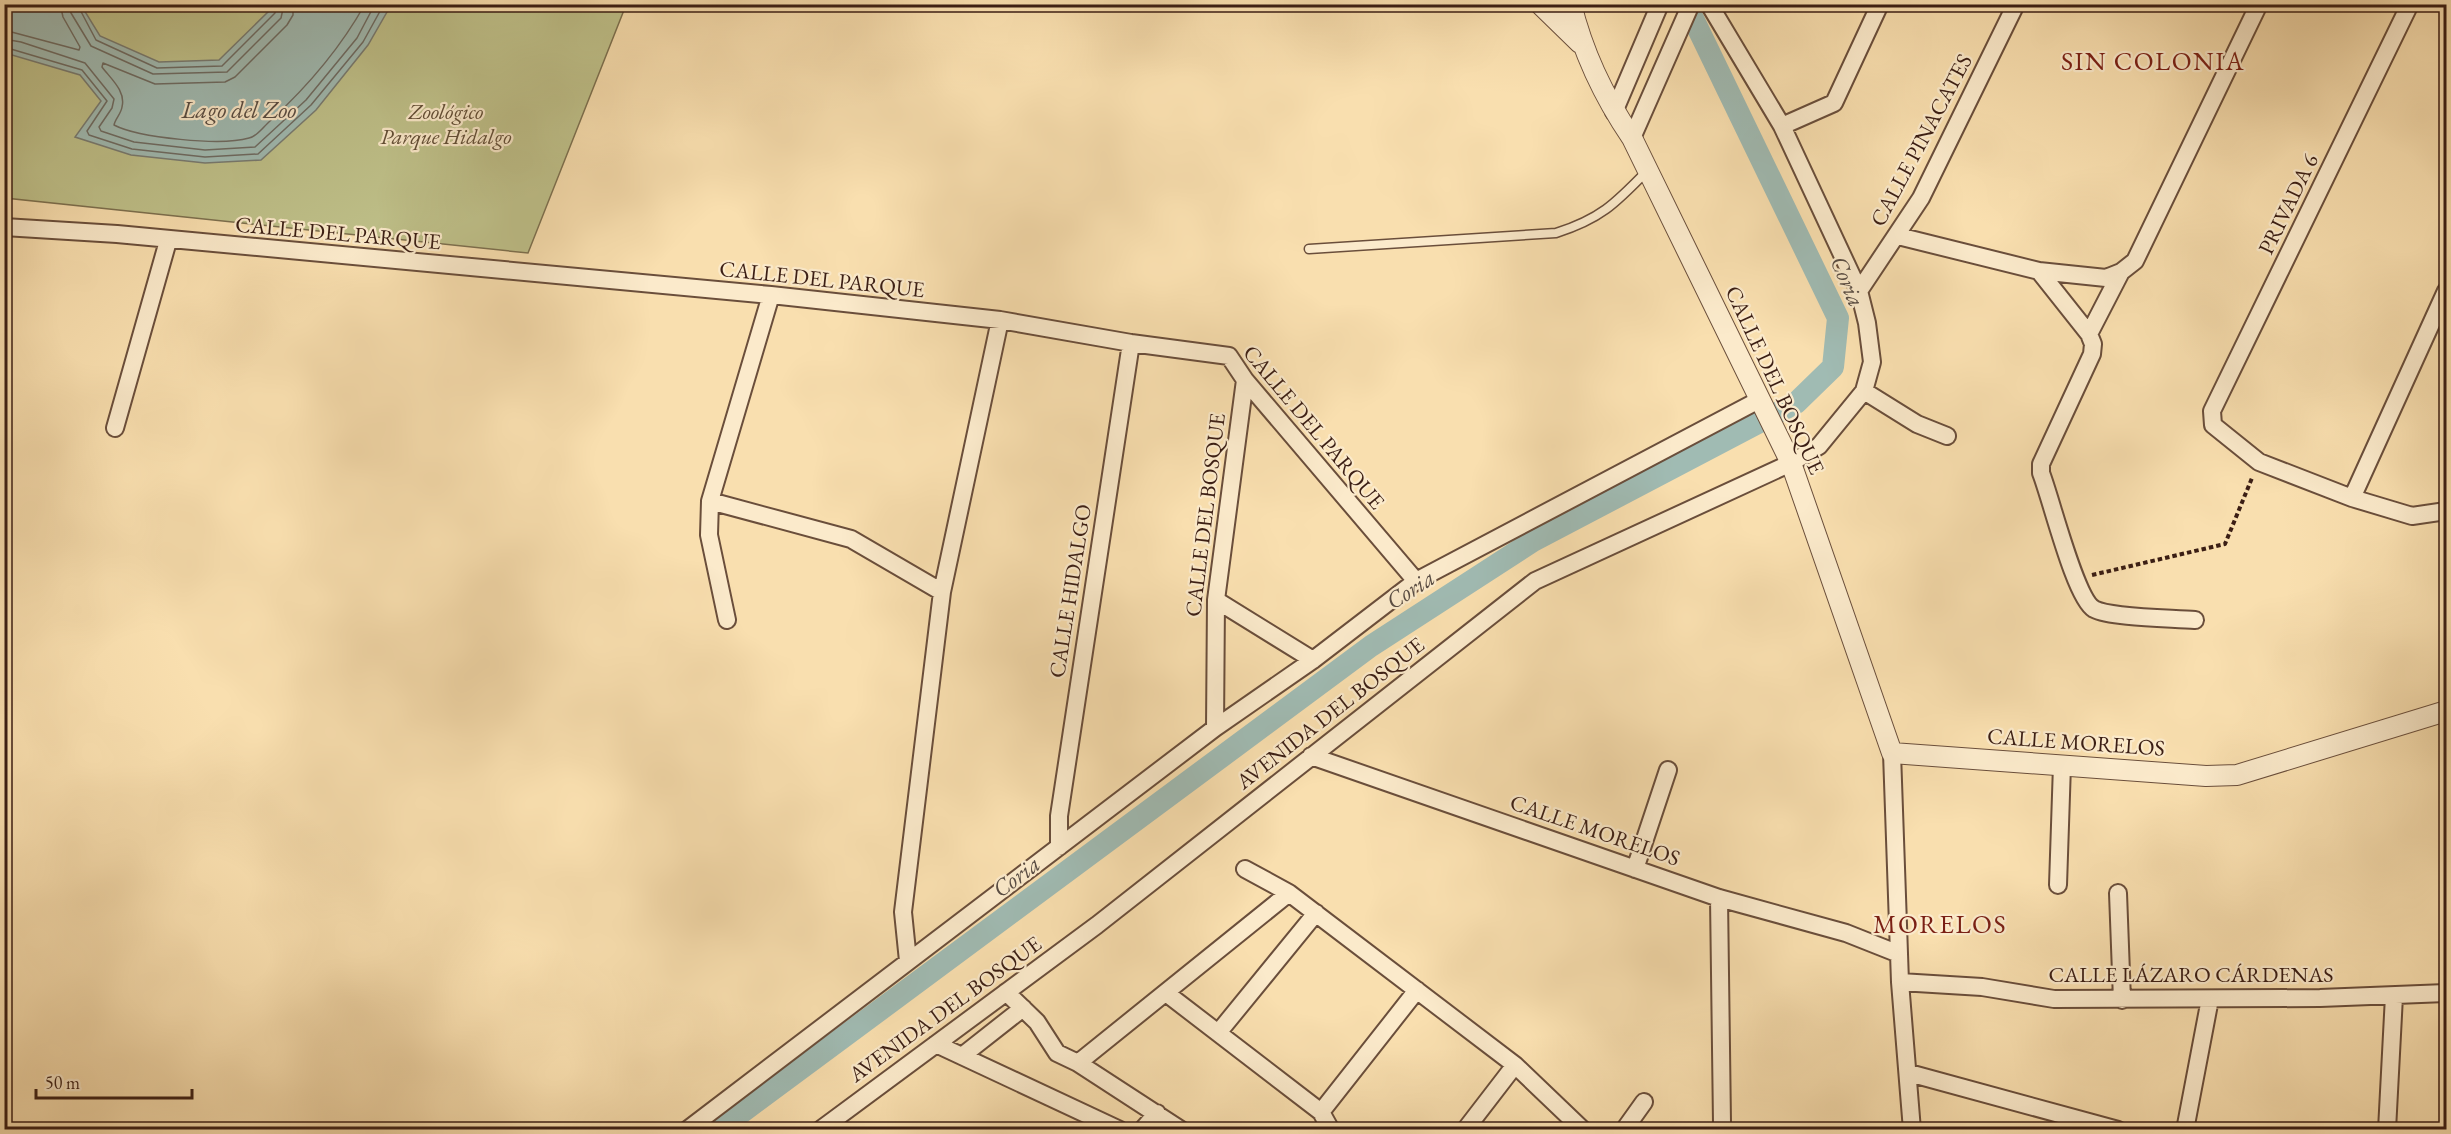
<svg xmlns="http://www.w3.org/2000/svg" width="2451" height="1134" font-family="'EB Garamond',serif">
<rect width="100%" height="100%" fill="#f9dfaf"/>
<filter id="stains"><feTurbulence type="fractalNoise" baseFrequency=".00333" numOctaves="4"/><feColorMatrix values="0 0 0 0 .2 0 0 0 0 .09 0 0 0 0 .02 0 0 0 .5 -.17"/></filter>
<radialGradient id="worn" r=".72"><stop offset=".6" stop-color="#630" stop-opacity="0"/><stop offset="1" stop-color="#630" stop-opacity=".3"/></radialGradient>
<path fill="#bfc18a" stroke="#7d704f" stroke-width="1.5" d="M5,5H626L528,253L5,198Z"/>
<path fill="#a0bbb3" stroke="#787c73" stroke-width="1.5" d="M4,5H81L100,36L159,62L219,60L271,9L270,5H391L368,45L316,110L261,160L205,163L131,155L75,137L101,101L80,75L5,53Z"/>
<g fill="none" stroke-linecap="round" stroke-linejoin="round">
<path stroke="#6e6c64" stroke-width="1.5" d="M69,4L71,13L91,46L153,74L227,72L281,18L284,4
M77,4L96,40L157,68L222,66L275,13L276,4
M293,4V15L287,25L235,77L225,82L155,84L103,63L102,67C111,79 126,91 122,107C121,114 115,119 114,125C139,138 221,146 249,138C257,137 264,126 270,121C307,87 340,49 365,4
M4,30L79,50L80,47L63,17L60,4
M4,39L21,42L85,63L114,99L112,108L99,127L101,131L134,142L205,150L255,147L306,100L357,38L375,4
M4,47L82,70L107,101L87,131L89,135L132,149L205,157L258,154L311,105L363,42L384,4"/>
<path stroke="#a0bbb3" stroke-width="22" d="M718,1130L1371,646L1533,541L1796,403L1833,367L1838,318L1686,4"/>
<g stroke="#6a4e3b" stroke-width="11">
<path id="service" d="M1309,249L1556,233C1600,219 1615,204 1647,171"/>
</g>
<g stroke="#6a4e3b" stroke-width="20">
<path id="minor" d="M2410,4L2212,411L2213,425L2259,462L2352,498L2412,516L2446,511
M1614,112L1660,4
M1782,126L1834,103L1880,4
M1632,138L1691,4
M4,227L117,234L771,295L1000,320L1131,343L1229,356L1245,380L1416,581
M1898,236L2039,271L2106,278L2121,272L2135,261L2259,4
M2039,271L2089,334L2093,344L2092,354L2041,464V473C2051,498 2075,598 2094,609C2111,618 2172,618 2195,620
M1859,291L1921,198L2016,4
M2089,334L2121,272
M1864,391L1917,424L1947,436
M115,428L168,241
M2352,498L2446,291
M710,501L851,539L942,592
M1216,600L1313,660
M727,620L709,535L710,501L771,295
M1215,728L1216,600L1245,380
M1892,753L1900,982L1912,1130
M1311,756L1719,898L1846,933L1899,954
M1059,847V816L1131,343
M1245,869L1289,893L1515,1065L1583,1130
M1635,869L1668,770
M2058,885L2062,765
M2118,893L2122,1000
M1719,898L1722,1123
M908,961L903,912L942,592L1000,320
M1900,982L1982,987L2054,999L2320,998L2446,993
M1006,992L1037,1022L1057,1053L1078,1063L1181,1130
M1166,993L1321,1112L1331,1130
M1218,1033L1316,913
M936,1044L1120,1130
M962,1056L1023,1008
M1078,1063L1289,893
M1909,1073L2118,1130
M1321,1112L1417,990
M687,1130L1215,728L1313,660L1416,581L1759,400
M820,1130L1097,925L1535,581L1791,463L1819,446L1864,391L1872,362L1867,323L1859,291L1782,126L1709,4
M1142,1130L1157,1113
M1465,1130L1515,1065
M1624,1130L1644,1102
M2185,1130L2210,999
M2387,1130L2394,996"/>
</g>
<g stroke="#6a4e3b" stroke-width="22">
<path id="tertiary" d="M1540,4L1580,43
M1571,4C1583,53 1604,97 1632,138L1791,463L1892,753L2206,776L2237,775L2446,711"/>
</g>
<path stroke="#3b1e14" stroke-width="4" stroke-dasharray="4.5 3" stroke-linecap="butt" d="M2092,575L2225,544L2252,478"/>
<use href="#service" stroke="#fbeacb" stroke-width="8"/>
<use href="#minor" stroke="#fbeacb" stroke-width="16"/>
<use href="#tertiary" stroke="#fbeacb" stroke-width="20"/>
</g>
<g text-anchor="middle" dominant-baseline="central" stroke-width="4.5" stroke-linejoin="round" paint-order="stroke">
<g font-size="22" font-style="italic" fill="#634f37" stroke="#fbeacb">
<text x="446" y="111">Zoológico<tspan x="446" dy="25">Parque Hidalgo</tspan></text>
</g>
<g font-size="22" fill="#3b1e14" stroke="#fbeacb">
<text transform="translate(1921 140) rotate(-62)">CALLE PINACATES</text>
<text transform="translate(2288 204) rotate(-64)">PRIVADA 6</text>
<text transform="translate(338 233) rotate(5)">CALLE DEL PARQUE</text>
<text transform="translate(822 279) rotate(6)">CALLE DEL PARQUE</text>
<text transform="translate(1775 380) rotate(65)">CALLE DEL BOSQUE</text>
<text transform="translate(1314 427) rotate(50)">CALLE DEL PARQUE</text>
<text transform="translate(1205 515) rotate(-83)">CALLE DEL BOSQUE</text>
<text transform="translate(1070 591) rotate(-81)">CALLE HIDALGO</text>
<text transform="translate(1330 713) rotate(-38)">AVENIDA DEL BOSQUE</text>
<text transform="translate(2076 742) rotate(4)">CALLE MORELOS</text>
<text transform="translate(1595 830) rotate(19)">CALLE MORELOS</text>
<text x="2191" y="974">CALLE LÁZARO CÁRDENAS</text>
<text transform="translate(945 1009) rotate(-36)">AVENIDA DEL BOSQUE</text>
</g>
<g font-size="24" font-style="italic" fill="#594d44" stroke="#fbeacb">
<text x="239" y="109">Lago del Zoo</text>
<text transform="translate(1848 281) rotate(67)">Coria</text>
<text transform="translate(1410 589) rotate(-33)">Coria</text>
<text transform="translate(1016 876) rotate(-37)">Coria</text>
</g>
<g font-size="26" letter-spacing="1.5" fill="#7a1f14" stroke="#fbeacb">
<text x="2153" y="61">SIN COLONIA</text>
<text x="1940" y="924">MORELOS</text>
</g>
</g>
<rect width="2451" height="1134" fill="none" stroke="#f9dfaf" stroke-width="24"/>
<rect x="6" y="6" width="2439" height="1122" fill="none" stroke="#3b1e14" stroke-width="3"/>
<rect x="12" y="12" width="2427" height="1110" fill="none" stroke="#3b1e14" stroke-width="1.5"/>
<path d="M36 1089v9h156v-9" fill="none" stroke="#3b1e14" stroke-width="3"/>
<text x="45" y="1089" font-size="18" fill="#3b1e14" stroke="#fbeacb" stroke-width="4.5" paint-order="stroke">50 m</text>
<rect width="100%" height="100%" filter="url(#stains)"/>
<rect width="100%" height="100%" fill="url(#worn)"/>
</svg>
